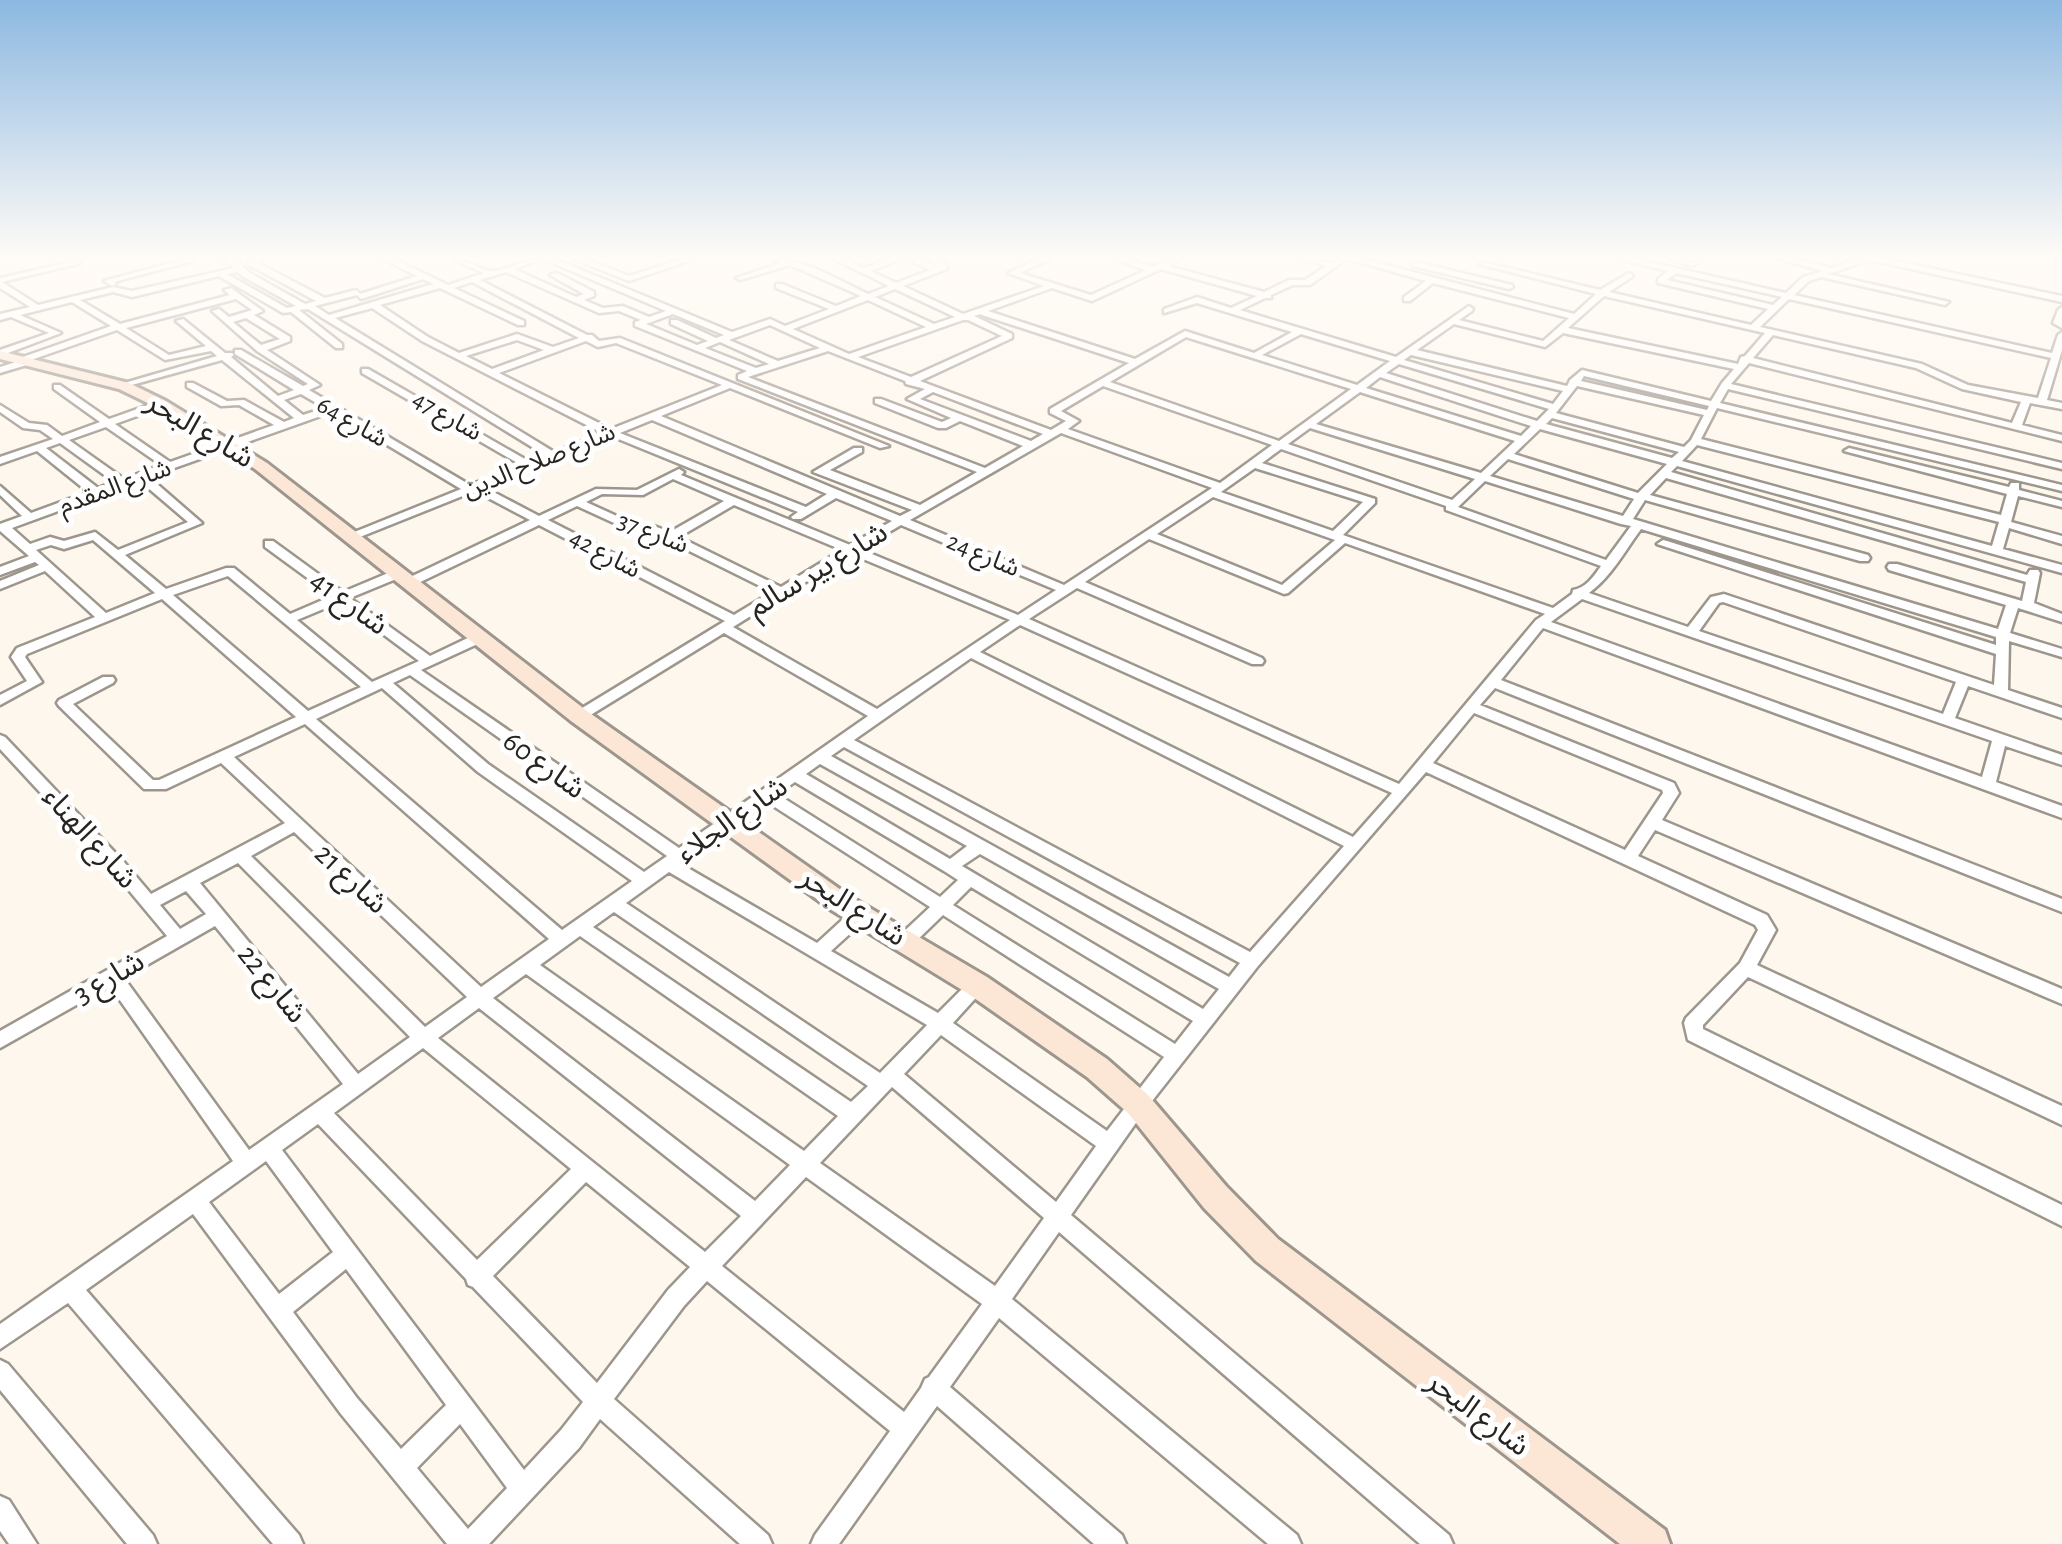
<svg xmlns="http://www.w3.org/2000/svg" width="2062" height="1544" font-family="'Alegreya Sans','Noto Sans Arabic',sans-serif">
<rect width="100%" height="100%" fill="#fef7ed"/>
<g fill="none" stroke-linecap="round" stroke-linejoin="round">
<g stroke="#9d968d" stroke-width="5">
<path id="street" d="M69,259H78L81,263L2,282L38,305L113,287L132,291L234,268L225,259H234L250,273L305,304L316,301L249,265V261L262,259L258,263L325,298L356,290L360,294L417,276L383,259H394L448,285L484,273L452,259C468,259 480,271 492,271C506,271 524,259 542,259L514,269L576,297L584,294L550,275L557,273L594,292V296L584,300L603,308L623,306L649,317L666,311L543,259H555L732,332L770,319L785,326L829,309L776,288V284H782L836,306L861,296L790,265L740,280L736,278L781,263L772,259C806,259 838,280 868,294L889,286L834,259H845L864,268L889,259H901L871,271L896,283L930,270L907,259H919L937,267L930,259H939L947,265V269L903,286L963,314L1044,286L1008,273L1038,259H1050L1020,273L1091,295L1146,270L1114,259H1127L1152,267L1170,259H1181L1168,266L1264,292L1289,280H1305L1326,266L1304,259L1332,263L1337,259H1347L1310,285H1293L1271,295V298H1265L1240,310L1396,357L1469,306L1473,309L1472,311L1459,320L1543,341L1569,318L1433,283L1410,301H1404V297L1426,281L1348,259H1363L1574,314L1596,294L1479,264L1483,262L1600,290L1629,273L1633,275L1632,277L1609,292L1751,325L1768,309L1658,283V279L1668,271L1620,259H1636L1786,293L1803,277L1823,271L1778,259H1794L1832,268L1857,259H1886L2062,296V302L1870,260L1828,274L1949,302L1945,305L1821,277L1809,281L1794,295L2052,353L2058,335L2062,332V350L2047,400L2062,403V409L2030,403L2022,425L2062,435V441L1749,363L1731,384L2062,463V469L1728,389L1720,403L2062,485V491L1717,408L1701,439L2001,515L2007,494L1844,451L1849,448L2009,487L2011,483H2019V490L2062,501V507L2018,496L2011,522L2062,536V544L2009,528L2003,549L2062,565V573L1677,466L1671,472L2027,575L2030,570H2038L2040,573L2034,603L2062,614V622L2018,608L2010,633L2062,649V657L2009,641L2008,690L2062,708V718L1968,686L1955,718L2062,755V765L2005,746L1996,782L2062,806V818L1543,628L1501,680L2062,899V912L1495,688L1480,705L1674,783L1679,793L1662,820L2062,989V1004L1655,830L1638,856L1767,915L1776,930L1757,965L2062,1106V1125L1748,977L1703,1025V1029L2062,1205V1226L1688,1040L1684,1023L1686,1018L1740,963L1758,930L1755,925L1426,772L1258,966L1145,1110L1071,1215L1449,1535L1453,1544H1420L1059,1232L1012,1299L1297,1535L1301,1544H1268L999,1318L950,1387L1122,1535L1126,1544H1094L937,1406L839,1544H811L815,1535L890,1431L707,1281L684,1306L614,1399L768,1535L772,1544H740L600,1419L579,1448L489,1544H447L341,1414L193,1214L86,1290L299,1535L303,1544H273L68,1303L0,1349V1324L233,1161L110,986L0,1048V1031L167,936L112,870L0,749V735L5,737L124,862L151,894L285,823L221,763L166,789H144L59,706L57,703L59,700L103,677H113L115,680L113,683L73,704L153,780H159L296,717L162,599L27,654L25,657L42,682L0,705V695L27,681L11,657L17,648L95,617L45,571L0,589V581L39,565L35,562L0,575V567L29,556L0,531V524L22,516L0,495V486L31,513L88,492L37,451L0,464V457L53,439L40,430L23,428L0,412V405L29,423L47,425L62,436L100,422L54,389V385H60L109,419L157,402H165V406L115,424L170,462L274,425L239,405L221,406L187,387V383H193L227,401L244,400L284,422L294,418L222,360L121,388V384L217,356L211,351L165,360L117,330L31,360L30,364L0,373V367L16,362L17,359L111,326L72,302L20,315L61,333L0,356V350L49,333L11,317L0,320V314L30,307L0,288V278L71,262ZM1161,269L1257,296L1231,308L1197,297L1164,309V313L1197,303L1292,332L1254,353L1185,331L1135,359L988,311L1052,288L1092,301ZM238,272L244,277L296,306L287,308L227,274ZM506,272L599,313L619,311L641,320L635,322V326L747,371L738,375V379L977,472L920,505L830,470L862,452V448H854L813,472L912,510L900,516L661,416L730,388L880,448L889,446L620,338L599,341L592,335H587L480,280ZM1676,273L1782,297L1773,305L1667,280ZM219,276L283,313L291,312L336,348H342V344L299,310L308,309L545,455L530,462L368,369H362V373L521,465L470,485L309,390L320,385L267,350L290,341V337L254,315L263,311L231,288L224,290L230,295L120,324L80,300L113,292L132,297ZM423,279L433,284L329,315L315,306L357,295L361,299ZM472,282L579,338L553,347L517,334L459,353L428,337L380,305L440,288L518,325H524V321L454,288ZM895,289L955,317L934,324L875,297ZM1604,296L1765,333L1745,356L1741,357L1738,364L1568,328ZM236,299L252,310L229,317L219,309L212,311L257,351L308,384L303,386L241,350H235V354L294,390L278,396L231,357L234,355L232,353H225L183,319L176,321L206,346L169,355L126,328ZM1789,299L2051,358L2038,398L1968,385L1922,364L1760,327ZM868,300L926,327L849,354L793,329ZM372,308L422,341L602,433L554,452L335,318ZM673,314L724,335L716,338L677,320H671V324L708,341L697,345L646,324ZM981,314L982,315L1129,363L1050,409V413L1066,421L1051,430L920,381L1012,338V334L974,316ZM246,318L280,339L261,345L233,322ZM963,320H968L1002,336L911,377L858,357ZM1454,324L1545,347L1563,333L1734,369L1722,383L1711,401L1582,370L1570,380L1567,386L1417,350ZM770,325L820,348L778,361L729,340ZM1301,334L1390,361L1357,385L1262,355ZM1773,335L1916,368L1962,389L2021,402L2012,423L1753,358ZM1186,337L1351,389L1279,441L1110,382ZM517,340L544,350L492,369L466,356ZM586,341L598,347L616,343L722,385L611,429L499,373ZM720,342L769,364L756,368L705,348ZM828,351L905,381L906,384L925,389L907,399L951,418L942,422L881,399H875V403L938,428H946L960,421L1023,446L985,468L748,377ZM1411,355L1563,391L1553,404L1404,360ZM1399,364L1549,409L1537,421L1386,373ZM1584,376L1709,406L1707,410L1581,381ZM1380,377L1531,426L1521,436L1366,388ZM1103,386L1272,445L1220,483L1068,429L1079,421L1061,411ZM1577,386L1704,415L1691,440L1684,447L1556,413ZM933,392L1043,434L1031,441L920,399ZM1360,392L1515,441L1481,473L1316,424ZM301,394L325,408L303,415L284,400ZM332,412L461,489L347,535V539H355L475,491L530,520L404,580V586H412L539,525L725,621L574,713L572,716L574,719H584L724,633L868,716L679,848L421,670L484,641L486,638L484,635H474L430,656L350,598L401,577V571H393L343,592L273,541H265V547L332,596L290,614L234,568H226L166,589L125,555L202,523L149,477ZM1552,418L1679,452L1672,458L1546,424ZM652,420L827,494L806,507L620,433ZM106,427L161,465L124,479L69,440ZM1310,428L1475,479L1452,500L1288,444ZM1540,429L1667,464L1638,493L1514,454ZM1061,433L1212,488L1064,585L910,520ZM611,436L798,512L791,517L793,519H801L836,498L892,521L850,545L681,475L684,472L679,469L637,490L596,489L539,516L484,487ZM60,443L114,482L98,488L46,448ZM1697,445L1999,522L1992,546L1682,461ZM1281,449L1446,506V510L1601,566C1594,576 1586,588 1573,590L1572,594L1553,608L1343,535L1375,503V499L1262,463ZM1508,459L1634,499L1623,516L1490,476ZM1255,468L1363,502L1333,531L1221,492ZM1666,478L2026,582L2022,601L1897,564H1889L1887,567L1889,570L2006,605L1998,629L1633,519L1645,500L1860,561H1868L1870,558L1868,555L1650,495ZM673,479L724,501L670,532L654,526L632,523L586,502L602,494L643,495ZM140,481L188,522L118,550L95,532L64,541L50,537L30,544L12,528ZM1485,481L1621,524L1631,526L1606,560L1458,507ZM1213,497L1335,540L1282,585L1157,534ZM734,505L842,550L781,587L679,537ZM577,506L625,528L651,532L772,592L734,615L548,520ZM901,525L1056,590L1018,615L860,549ZM1641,529L1996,637V645L1667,541L1663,540L1657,544L1996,654L1994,685L1724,594L1711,597L1688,627L1589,593C1611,577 1624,552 1641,529ZM1149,539L1284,594L1288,593L1345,543L1545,614L1536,620L1399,784L1029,619L1077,588L1252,664H1262L1264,661L1262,658L1085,582ZM93,540L155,593L106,613L36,550L51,545L64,549ZM851,554L1010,620L877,709L733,627ZM228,576L361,687L308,711L173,595ZM1582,599L1992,741L1982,777L1551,622ZM340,602L419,661L372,682L297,620ZM1723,602L1956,682L1943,714L1699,631L1719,603ZM1020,625L1392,793L1353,837L980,652ZM971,658L1344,846L1250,952L854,740ZM410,675L667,856L644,872L488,764L393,683ZM382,688L478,772L632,881L562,930L316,719ZM1474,713L1662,790L1663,793L1625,850L1433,763ZM305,724L549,939L481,987L234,757ZM844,747L1240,963L1229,977L831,756ZM820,764L967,846L950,859L806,774ZM795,782L944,871L958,880L940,897L777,794ZM767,802L930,907L898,937L895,942L898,947L904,949L910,947L943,915L1164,1057L1107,1131L953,1023L983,990L986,985L983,980L977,978L971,980L938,1013L831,951L865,920L867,915L865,910L859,908L853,910L817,943L681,864ZM294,832L467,997L425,1027L251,856ZM980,854L1219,989L1203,1009L962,866ZM238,863L410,1037L358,1074L200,883ZM669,872L927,1025L880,1073L626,903ZM971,887L1193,1021L1175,1044L953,905ZM186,891L206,914L180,929L160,905ZM614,912L868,1086L851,1102L593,927ZM215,926L343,1084L249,1150L124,978ZM580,936L838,1116L804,1151L540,965ZM526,974L790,1165L755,1201L493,998ZM479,1008L741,1216L705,1252L438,1038ZM941,1035L1096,1146L1056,1202L904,1074ZM423,1048L571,1169L477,1260L334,1113ZM892,1087L1044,1218L995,1286L820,1163ZM318,1124L466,1279L468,1285L473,1287L583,1402L561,1430L524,1470L282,1150ZM266,1161L333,1252L279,1294L209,1202ZM806,1177L982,1304L929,1377L925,1379L921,1388L904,1412L722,1266ZM586,1182L690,1267L668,1290L597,1383L493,1276ZM346,1269L446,1405L401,1449L357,1398L293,1312ZM460,1424L507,1488L468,1529L417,1468Z
M185,259L196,260L114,282L116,284L112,286L104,281Z
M574,259H586L629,276L682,259H695L629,281Z
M1669,259H1684L1696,264L1692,266Z
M1416,262L1512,285L1513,287L1509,289L1413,266L1412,264Z
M2062,307V328L2053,323L2058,310Z
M0,1360L8,1364L153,1535L157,1544H127L0,1390Z
M0,1496L9,1500L37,1544H9L0,1531Z"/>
</g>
<g stroke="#9d968d" stroke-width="6">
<path id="secondary" d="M0,351L129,383L166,401L267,463L587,711L851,897L987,977L1107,1059L1148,1095L1226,1186L1278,1239L1665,1530L1670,1544H1620L1256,1261L1204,1208L1128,1113L1087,1077L967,993L833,911L571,721L255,469L156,407L119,389L0,359Z"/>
</g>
<use href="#street" fill="#fff" fill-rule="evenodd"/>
<use href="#secondary" fill="#fce7d7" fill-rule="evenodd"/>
</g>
<linearGradient id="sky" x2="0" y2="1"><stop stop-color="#8cb8e1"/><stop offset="0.54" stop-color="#fffbf7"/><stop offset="1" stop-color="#fffbf7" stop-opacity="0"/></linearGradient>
<rect width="2062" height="476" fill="url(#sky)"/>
<g text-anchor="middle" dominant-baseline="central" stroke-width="10" stroke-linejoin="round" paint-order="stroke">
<g font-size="25" fill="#272420" stroke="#fff">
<text transform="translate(447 416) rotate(30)">شارع 47</text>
<text transform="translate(352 422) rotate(30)">شارع 64</text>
<text transform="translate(539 461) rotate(-22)">شارع صلاح الدين</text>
<text transform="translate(115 487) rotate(-20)">شارع المقدم</text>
<text transform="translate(653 533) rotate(21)">شارع 37</text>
<text transform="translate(605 554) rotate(28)">شارع 42</text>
<text transform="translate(983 555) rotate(23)">شارع 24</text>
</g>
<g font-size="30" fill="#272420" stroke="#fff">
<text transform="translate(200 430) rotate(31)">شارع البحر</text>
<text transform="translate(818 570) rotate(-31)">شارع بير سالم</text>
<text transform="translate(349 603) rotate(36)">شارع 41</text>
<text transform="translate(544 765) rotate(36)">شارع 60</text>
<text transform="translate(732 820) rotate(-35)">شارع الجلاء</text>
<text transform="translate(90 838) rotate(48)">شارع الهناء</text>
<text transform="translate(351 879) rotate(43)">شارع 21</text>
<text transform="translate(853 907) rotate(33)">شارع البحر</text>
<text transform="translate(109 978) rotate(-30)">شارع 3</text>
<text transform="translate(272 984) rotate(51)">شارع 22</text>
<text transform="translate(1478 1414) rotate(37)">شارع البحر</text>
</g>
</g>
</svg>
